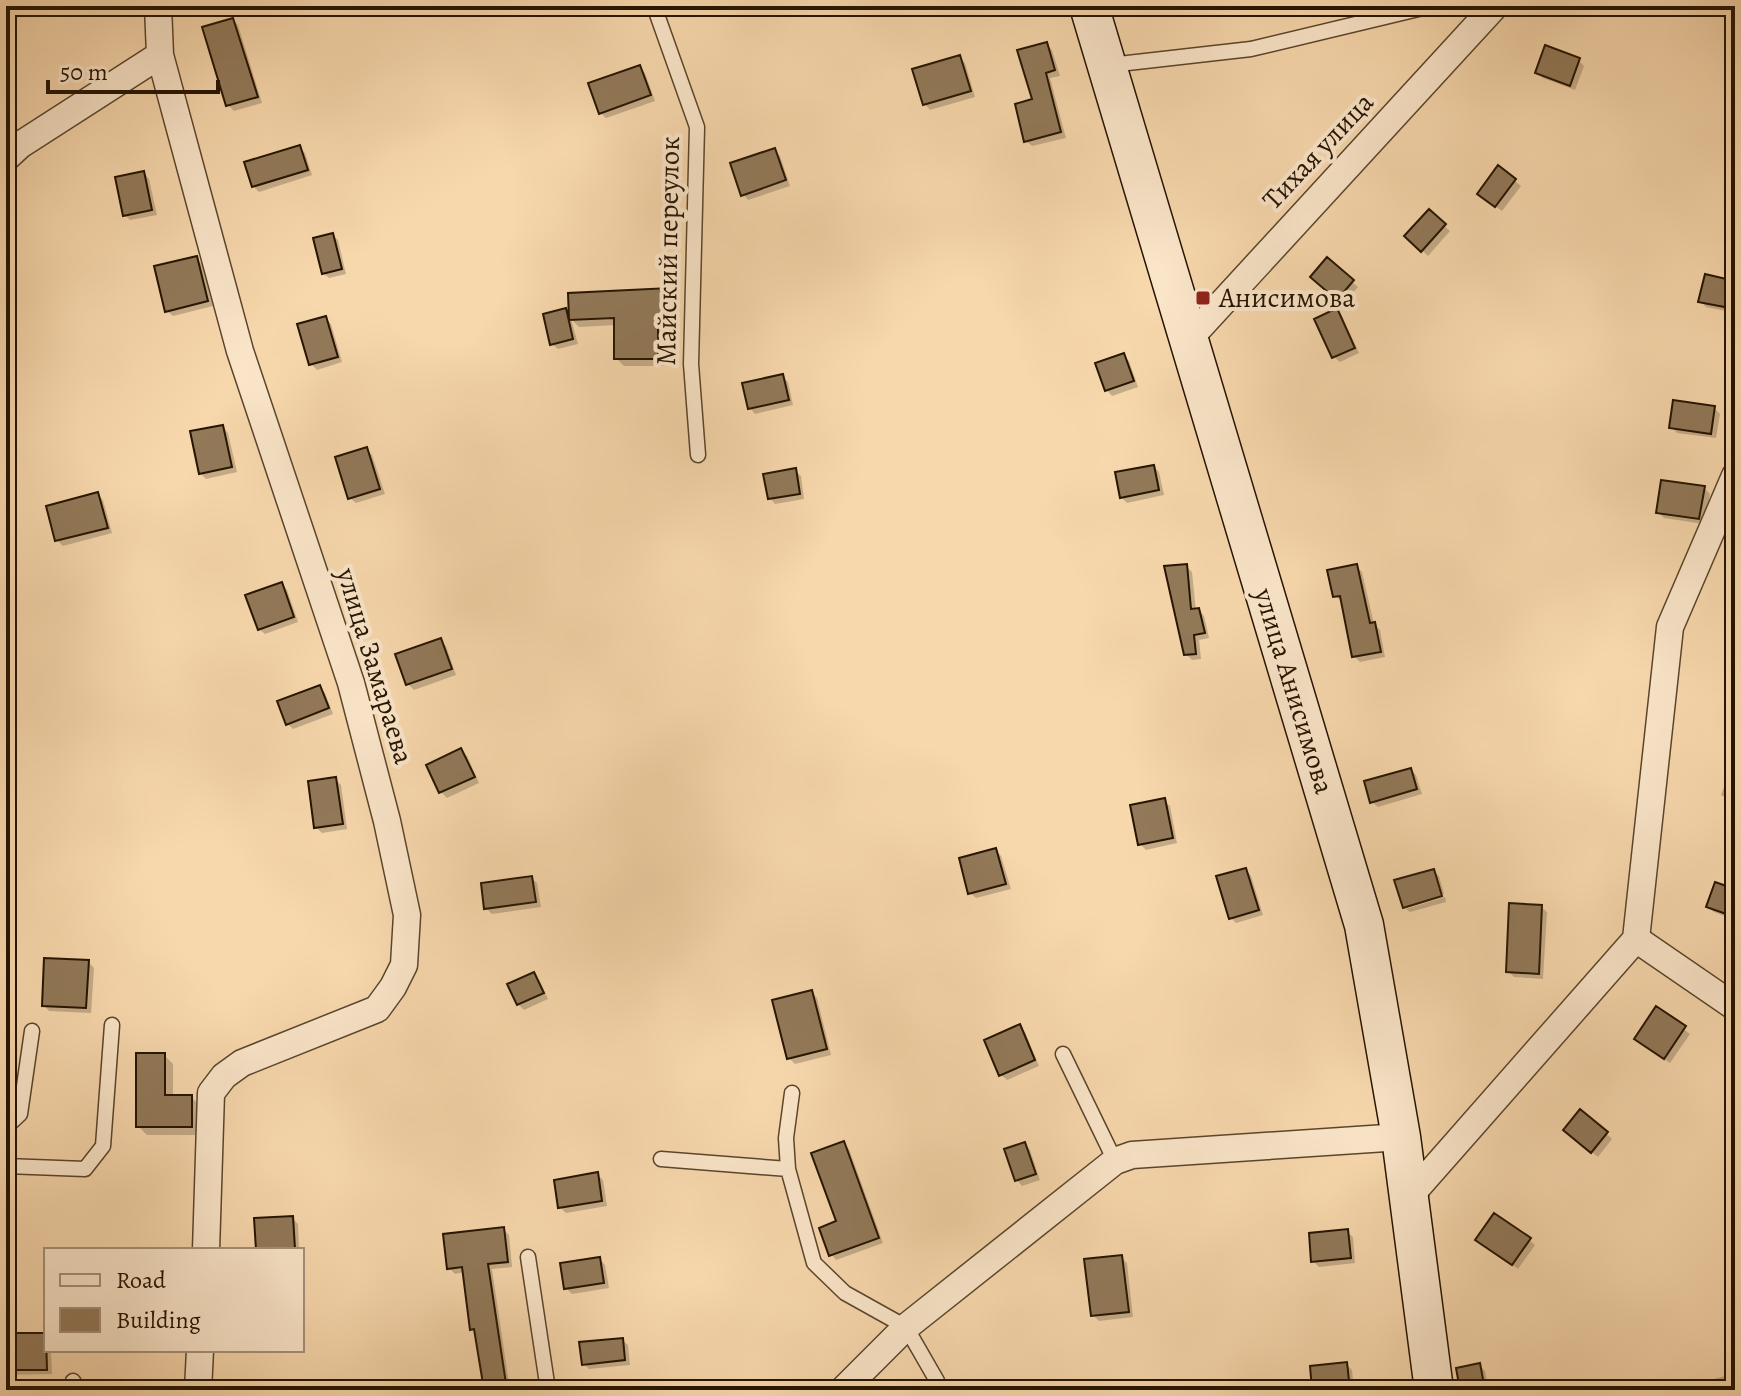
<svg xmlns="http://www.w3.org/2000/svg" width="1741" height="1396" font-family="Alegreya,serif">
<rect width="100%" height="100%" fill="#f7d7ac"/>
<filter id="stains"><feTurbulence type="fractalNoise" baseFrequency=".0025" numOctaves="4"/><feColorMatrix values="0 0 0 0 .2 0 0 0 0 .09 0 0 0 0 .02 0 0 0 .5 -.17"/></filter>
<radialGradient id="worn" r=".72"><stop offset=".6" stop-color="#630" stop-opacity="0"/><stop offset="1" stop-color="#630" stop-opacity=".3"/></radialGradient>
<path fill="#0003" d="M233,20L238,25L262,103L234,111L228,105Z
M1047,44L1052,50L1060,76L1050,78L1066,138L1032,146L1026,141Z
M959,57L965,63L975,97L930,110L925,104Z
M1578,60L1584,66L1575,90L1543,78L1537,72Z
M640,67L645,73L655,101L606,118L600,112Z
M299,147L305,153L312,175L259,192L253,186Z
M774,150L780,156L790,186L748,200L743,194Z
M1499,168L1521,186L1502,211L1485,199Z
M144,173L149,179L157,215L130,220L125,215Z
M1429,212L1450,231L1428,256L1407,236Z
M332,235L338,240L346,274L329,278L323,273Z
M196,258L202,264L213,306L173,316L167,311Z
M1318,282H1352L1358,287L1343,304Z
M1735,283V313L1706,307L1701,301Z
M669,290L677,298L678,322L665,323V366H624L616,358V325L579,327L571,319L578,344L558,349L552,344L565,311L571,317Z
M1336,311L1342,316L1359,353L1340,362L1334,357Z
M325,318L331,324L342,362L317,370L311,364Z
M1123,355L1129,361L1138,387L1112,396L1107,390Z
M782,376L788,382L793,405L755,414L750,408Z
M1714,408L1720,414L1716,438L1677,433L1672,427Z
M223,427L228,433L237,472L206,479L200,473Z
M366,449L372,455L385,494L356,503L350,498Z
M1154,467L1159,472L1164,495L1127,503L1121,497Z
M795,471L801,476L804,499L775,504L770,498Z
M1704,488L1710,494L1704,524L1664,518L1658,512Z
M97,494L103,500L112,533L63,546L57,540Z
M1186,566L1192,572L1196,611L1199,610L1204,616L1209,638L1199,640L1201,659L1192,660L1186,654Z
M1356,566L1362,572L1374,624L1380,630L1385,657L1360,662L1354,656L1343,602L1335,596Z
M281,584L287,590L298,622L265,634L259,629Z
M440,640L446,646L456,675L414,690L408,684Z
M320,687L325,693L333,714L293,729L288,724Z
M461,751L467,756L479,783L447,798L441,792L429,766Z
M1411,770L1416,775L1422,794L1378,807L1372,802Z
M1729,773L1735,775V803L1721,795Z
M335,779L341,785L347,829L322,833L316,827Z
M1164,801L1170,806L1177,843L1146,850L1140,844Z
M996,850L1001,856L1011,889L976,898L970,893Z
M1246,870L1251,876L1263,915L1236,923L1230,917Z
M1433,871L1439,876L1444,894L1405,905Z
M531,878L537,883L541,907L492,914L486,908Z
M1735,891V920L1714,912L1708,907Z
M1445,897L1446,902L1410,912L1406,909Z
M1541,907L1547,912L1543,979L1514,977L1508,971Z
M88,962L94,968L91,1013L49,1011L44,1005Z
M534,974L539,980L548,999L524,1010L518,1004Z
M811,992L817,998L831,1055L795,1064L789,1058Z
M1657,1009L1690,1034L1670,1063L1642,1044Z
M1019,1027L1025,1032L1039,1066L1007,1080L1001,1075Z
M164,1055L173,1064V1097H191L200,1106V1135H147L138,1126Z
M1606,1133L1612,1139L1598,1157L1571,1135Z
M844,1144L849,1149L883,1243L836,1260L831,1254L838,1223Z
M1025,1144L1030,1150L1040,1180L1022,1186L1017,1180Z
M597,1174L603,1180L607,1206L566,1213L560,1207Z
M292,1218L298,1224L299,1250H258L256,1219Z
M503,1229L509,1235L512,1267L492,1269L510,1390H486L476,1333L472,1329L464,1272L455,1274L449,1268Z
M1347,1232L1353,1237L1355,1263L1319,1267L1313,1261Z
M1529,1240L1535,1245L1518,1269L1484,1245Z
M1121,1257L1127,1263L1133,1317L1099,1321L1093,1315Z
M600,1259L605,1265L609,1288L572,1294L566,1288Z
M6,1335L51,1350L52,1374L6,1375Z
M622,1340L628,1345L630,1365L589,1369L584,1364Z
M1346,1364L1352,1370L1354,1390H1314Z
M1479,1365L1485,1371L1489,1390H1462Z
M1725,1376L1731,1382L1733,1390H1672Z"/>
<path fill="#927959" stroke="#251400" stroke-width="2" d="M233,18L258,97L226,106L202,27Z
M1047,42L1055,70L1046,73L1061,132L1024,142L1015,104L1032,99L1017,50Z
M1545,45L1580,58L1570,86L1535,73Z
M960,55L971,91L923,105L912,69Z
M640,65L651,95L599,114L588,83Z
M300,145L308,170L252,187L244,162Z
M775,148L786,180L741,196L730,163Z
M1498,165L1516,179L1495,207L1477,194Z
M144,171L152,210L123,216L115,177Z
M1429,209L1446,224L1421,252L1404,236Z
M333,233L342,269L322,274L313,238Z
M197,256L208,301L165,312L154,266Z
M1327,257L1354,280L1337,300L1310,277Z
M1705,274L1735,281V309L1698,302Z
M670,288L671,315L658,316V359H614V318L569,320L568,293Z
M566,308L573,339L550,345L543,314Z
M1337,308L1355,348L1332,358L1314,319Z
M326,316L338,357L309,365L297,324Z
M1124,353L1134,381L1105,391L1095,363Z
M783,374L789,400L748,409L742,383Z
M1673,400L1715,406L1711,434L1669,428Z
M223,425L232,467L199,474L190,431Z
M367,447L380,489L348,499L335,457Z
M1154,465L1159,490L1120,498L1115,472Z
M796,468L800,494L768,499L763,474Z
M1661,480L1705,486L1699,519L1656,513Z
M98,492L108,528L55,541L46,506Z
M1187,564L1191,609L1199,608L1205,633L1194,635L1196,654L1184,655L1164,566Z
M1357,564L1370,623L1375,622L1381,652L1352,657L1340,596L1333,597L1327,570Z
M282,582L294,617L258,630L245,595Z
M441,638L452,669L406,685L395,654Z
M320,685L329,708L286,725L277,701Z
M461,748L475,777L439,793L426,765Z
M1411,768L1417,789L1370,803L1364,781Z
M336,777L343,824L314,828L308,781Z
M1165,798L1173,838L1138,845L1130,805Z
M996,848L1006,884L968,894L959,858Z
M1246,868L1259,910L1229,919L1216,876Z
M1434,869L1442,896L1403,908L1394,880Z
M532,876L536,902L484,909L481,883Z
M1715,882L1735,889V917L1706,907Z
M1509,903L1542,905L1539,974L1506,972Z
M44,958L89,960L86,1008L42,1006Z
M534,972L544,993L517,1005L507,984Z
M812,990L827,1049L787,1059L772,1000Z
M1656,1006L1686,1026L1664,1059L1634,1039Z
M1020,1024L1035,1060L999,1076L984,1040Z
M136,1053H165V1095H192V1127H136Z
M1580,1109L1608,1132L1591,1153L1563,1130Z
M844,1141L879,1238L829,1256L819,1228L836,1221L811,1153Z
M1025,1142L1036,1174L1015,1181L1004,1149Z
M598,1172L602,1201L558,1208L554,1180Z
M1494,1213L1531,1238L1512,1265L1475,1240Z
M293,1216L295,1249L256,1250L254,1218Z
M504,1227L508,1262L488,1264L507,1390H484L474,1329L470,1330L462,1267L447,1269L443,1234Z
M1348,1229L1351,1258L1311,1262L1309,1233Z
M1122,1255L1129,1312L1091,1316L1084,1259Z
M600,1257L604,1283L564,1289L560,1263Z
M6,1333H46L47,1370H6Z
M623,1338L625,1360L582,1365L579,1342Z
M1347,1362L1350,1390H1312L1310,1366Z
M1480,1363L1485,1390H1460L1456,1368Z"/>
<g fill="none" stroke-linecap="round" stroke-linejoin="round">
<g stroke="#5a452b" stroke-width="17">
<path id="lane" d="M654,6L697,127L691,364L698,455
M1110,65L1251,49L1431,6
M1063,1054L1115,1161
M792,1093L786,1138L788,1169L814,1263L845,1293L906,1327L937,1381L939,1390
M6,1127L20,1114L32,1031
M661,1159L788,1169
M6,1166L85,1169L103,1146L112,1025
M528,1257L548,1390
M73,1381L78,1390"/>
</g>
<g stroke="#5a452b" stroke-width="29">
<path id="street" d="M158,6L160,55L240,351L351,683L387,821L407,915L404,965L393,987L377,1009L242,1063L224,1076L211,1093L206,1250
M6,158L20,145L160,55
M1189,339L1495,6
M1636,939L1735,1007
M1409,1197L1636,939L1670,627L1735,476
M198,1390L200,1350
M843,1390L906,1327L1115,1161L1132,1155L1401,1137"/>
</g>
<g stroke="#251400" stroke-width="41">
<path id="secondary" d="M1089,6L1364,925L1401,1137L1434,1390"/>
</g>
<use href="#lane" stroke="#fae5c9" stroke-width="14"/>
<use href="#street" stroke="#fae5c9" stroke-width="26"/>
<use href="#secondary" stroke="#fae5c9" stroke-width="38"/>
</g>
<rect fill="#8f2418" stroke="#fae5c9" stroke-width="3" x="1195" y="290" width="16" height="16" rx="4"/>
<g text-anchor="middle" dominant-baseline="central" stroke-width="8" stroke-linejoin="round" paint-order="stroke">
<g font-size="28" fill="#251400" stroke="#fae5c9">
<text transform="translate(1318 151) rotate(-47)">Тихая улица</text>
<text transform="translate(668 251) rotate(-89)">Майский переулок</text>
<text transform="translate(375 666) rotate(73)">улица Замараева</text>
<text transform="translate(1294 691) rotate(73)">улица Анисимова</text>
</g>
<g font-size="28" fill="#251400" stroke="#fae5c9" text-anchor="start">
<text x="1219" y="298">Анисимова</text>
</g>
</g>
<rect width="1741" height="1396" fill="none" stroke="#f7d7ac" stroke-width="32"/>
<rect x="8" y="8" width="1725" height="1380" fill="none" stroke="#251400" stroke-width="4"/>
<rect x="16" y="16" width="1709" height="1364" fill="none" stroke="#251400" stroke-width="2"/>
<rect x="44" y="1248" width="260" height="104" fill="#fae5c9" stroke="#a59179" stroke-width="2"/>
<rect x="60" y="1274" width="40" height="12" fill="#fae5c9" stroke="#a59179" stroke-width="2"/>
<text x="116" y="1288" font-size="24" fill="#251400">Road</text>
<rect x="60" y="1308" width="40" height="24" fill="#927959" stroke="#a59179" stroke-width="2"/>
<text x="116" y="1328" font-size="24" fill="#251400">Building</text>
<path d="M48 80v12h170v-12" fill="none" stroke="#251400" stroke-width="4"/>
<text x="60" y="80" font-size="24" fill="#251400" stroke="#fae5c9" stroke-width="6" paint-order="stroke">50 m</text>
<rect width="100%" height="100%" filter="url(#stains)"/>
<rect width="100%" height="100%" fill="url(#worn)"/>
</svg>
